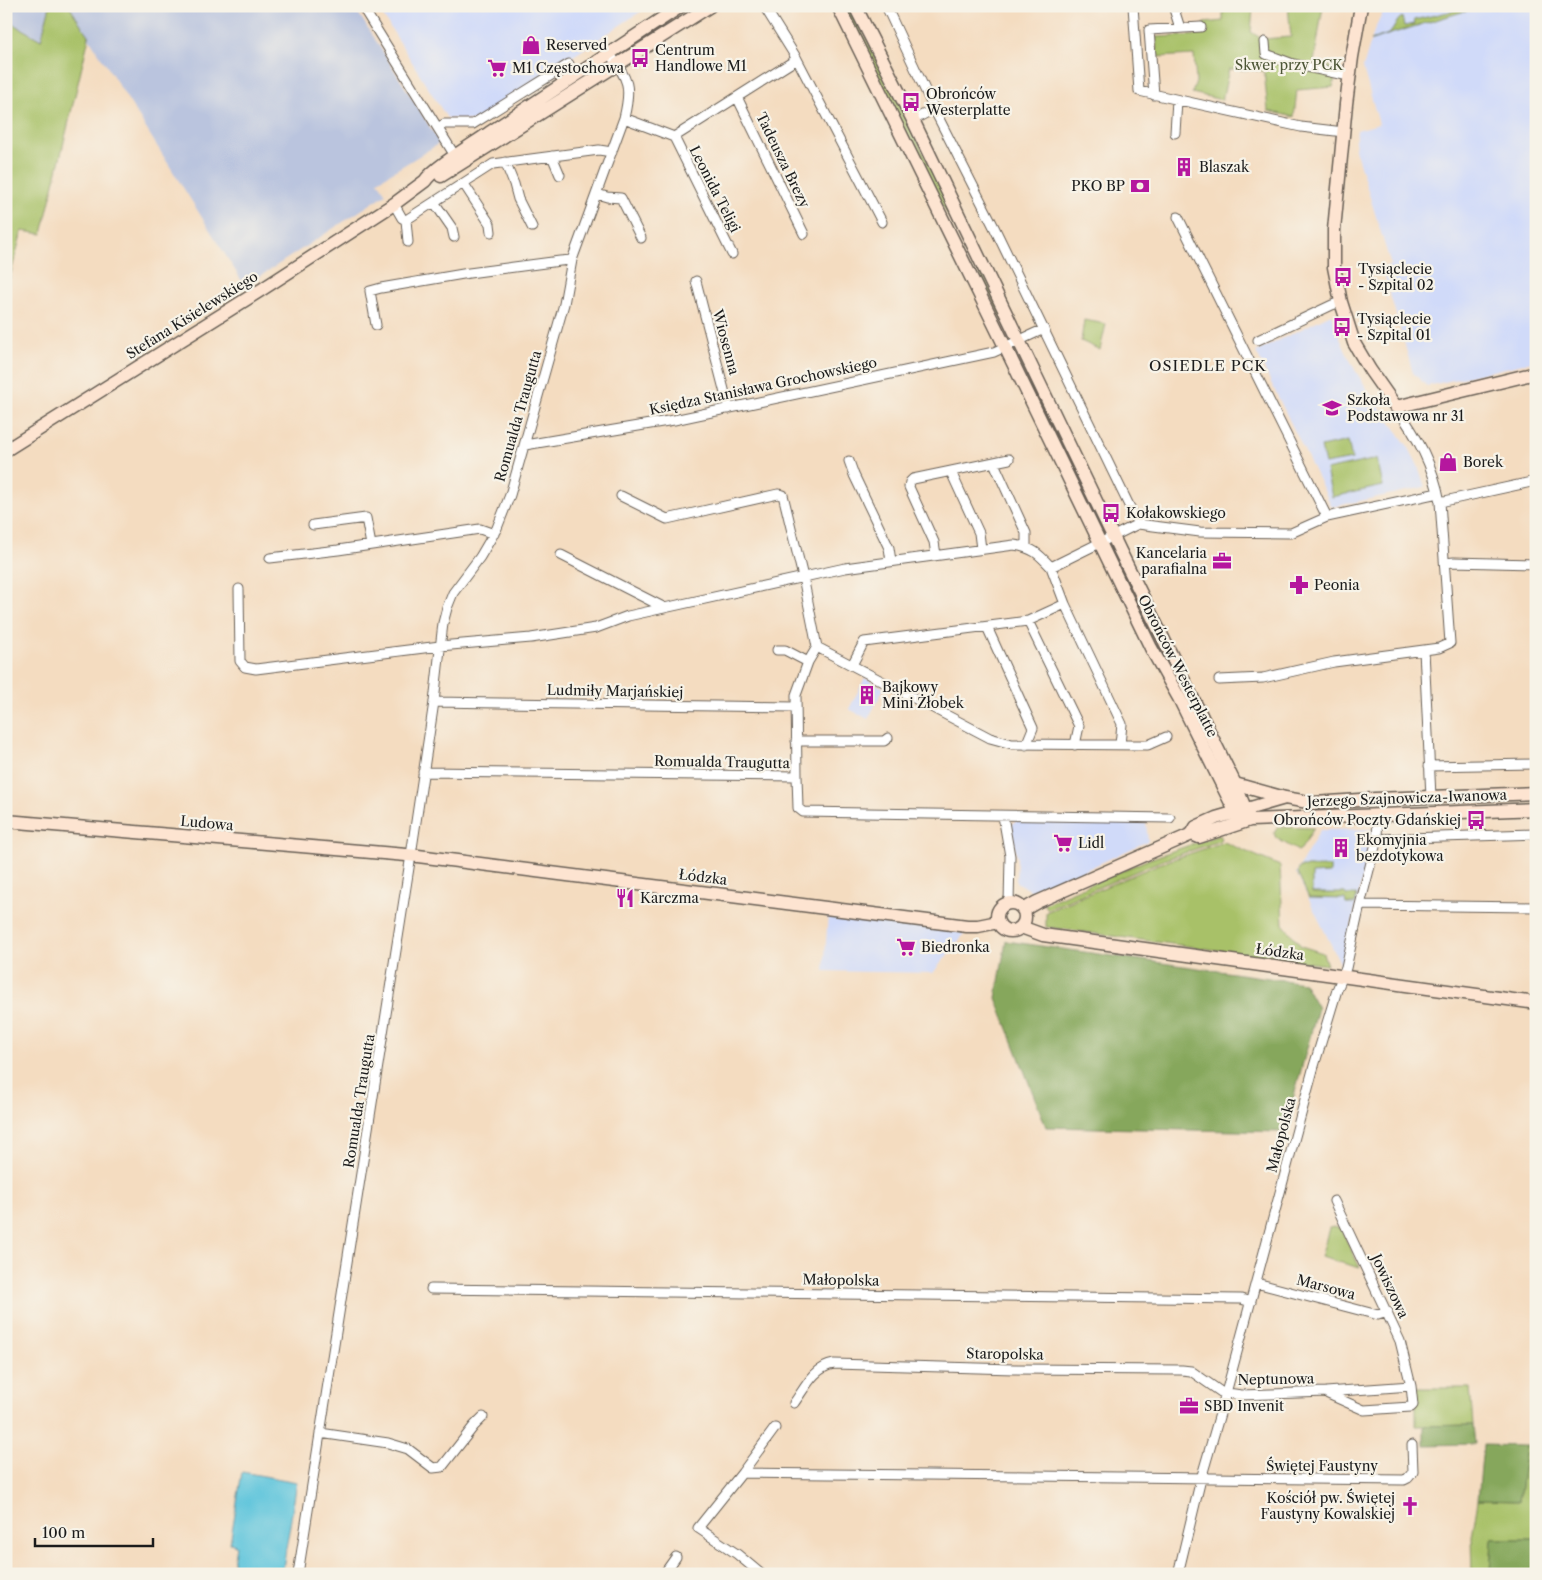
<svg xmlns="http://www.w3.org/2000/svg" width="1542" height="1580" font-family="'Libre Caslon Text',serif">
<rect width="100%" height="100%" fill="#f7f3e8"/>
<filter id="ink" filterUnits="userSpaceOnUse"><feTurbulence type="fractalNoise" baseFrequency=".02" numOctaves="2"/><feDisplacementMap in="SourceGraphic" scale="10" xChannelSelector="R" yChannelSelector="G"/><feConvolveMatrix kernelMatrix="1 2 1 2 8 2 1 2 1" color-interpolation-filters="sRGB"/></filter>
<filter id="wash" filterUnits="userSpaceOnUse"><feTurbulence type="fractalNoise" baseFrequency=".0096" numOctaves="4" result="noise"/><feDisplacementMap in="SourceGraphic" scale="20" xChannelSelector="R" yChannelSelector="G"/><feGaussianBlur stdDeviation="1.12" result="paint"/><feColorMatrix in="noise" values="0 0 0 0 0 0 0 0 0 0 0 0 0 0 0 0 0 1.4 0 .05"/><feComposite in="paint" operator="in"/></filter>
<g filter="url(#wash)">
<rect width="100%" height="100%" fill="#f4dcc0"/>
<path fill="#d0daf9" d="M377,6H649L475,121L447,118Z
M1386,6H1536V361L1427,386L1413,373L1383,270L1385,267L1391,265L1355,149L1357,130L1379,124L1363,68L1374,31Z
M1331,314L1333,316L1335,327L1346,352L1355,370L1369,392L1409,448L1418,466L1425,487L1332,507L1256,352Z
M865,678L884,688L868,719L849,709Z
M1016,821L1146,823L1148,841L1036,893L1016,883L1017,858L1011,828L1012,825Z
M1372,829V837L1343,963L1341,965L1296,873L1320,830Z
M828,914L957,931L964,934L933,973L824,971Z"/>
<path fill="#bac4de" d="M6,6H50L41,40L6,20Z
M69,6H354L440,143L378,181L386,194L245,286Z"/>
<path fill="#a8c167" stroke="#626e42" d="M50,6H69L89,37L42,234L22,231L6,292V20L41,40Z
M843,6H847L886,76L1005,320L1003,321L962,237L941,204Z
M1223,6H1262L1253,9L1251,32L1262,39L1291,37L1288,6H1323L1314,62L1337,68L1333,87L1297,90L1294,117L1268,111L1264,71L1229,69L1222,100L1192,93L1196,82L1194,55L1157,57L1156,37L1202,35L1204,23L1223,21Z
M1474,6H1481L1371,40C1376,38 1383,37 1388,34C1395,30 1395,21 1402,17L1404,26L1415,24L1414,20Z
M1084,320L1106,324L1100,350L1081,341Z
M1348,441L1352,459L1325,464L1321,447Z
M1377,459L1383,486L1332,497L1326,470Z
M1278,827L1313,828H1314L1301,849L1298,851L1276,838L1274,833Z
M1219,835L1221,839L1219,841L1158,862L1048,909L1044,904L1149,859Z
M1224,842L1280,866L1283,924L1301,946L1323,953L1327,965L1046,927V912L1159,864Z
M1300,867H1330V873L1312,874V893H1345L1346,895H1357L1355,904H1346L1345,899L1309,898L1297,873Z
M1334,1227L1341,1229L1360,1268L1321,1257L1329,1228Z
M1414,1388H1470L1473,1425L1416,1426V1398Z
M1526,1446H1536V1539H1492L1490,1574H1473L1472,1537L1478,1500L1519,1501Z"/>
<path fill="#86a75c" stroke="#51623c" d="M1006,941L1304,983L1318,1008L1284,1132L1046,1127L996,998Z
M1473,1425L1475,1444L1424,1445V1426Z
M1483,1445L1526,1446L1519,1501L1478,1500Z
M1492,1539H1536V1574H1490Z"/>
<path fill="#5fc5dc" stroke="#3e707c" d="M242,1472L297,1482L282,1574H253L232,1570L236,1545L230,1543Z"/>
</g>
<g filter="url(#ink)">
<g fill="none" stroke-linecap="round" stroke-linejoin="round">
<g stroke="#685f55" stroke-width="11">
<path id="street" d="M362,6L457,159
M764,6L797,59L882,222
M1133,6L1139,91L1301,127L1344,132
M1173,6L1180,28
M1265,42L1266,54L1293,64L1349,76
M1154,95L1149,30L1201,27
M737,97L804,234
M624,118L674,137L797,59
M913,120L934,109
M438,128L444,124H473L569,64
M1175,133L1177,100
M674,137L732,254
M552,156L560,175
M505,162L514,184L518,199L532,227
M464,184L490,224L491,232
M597,194L607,197L621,198L641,238
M434,202L452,228L454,237
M394,204L402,218L406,220L493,164L599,150L612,152
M1178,217L1327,517
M406,220L408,242
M696,281L729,409
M376,325L370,291L381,288L469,273L560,261L572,260
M1258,340L1332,305L1341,302
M525,445L674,420L994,352L1044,329
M849,461L854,475L889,548L891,561
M994,463L1026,533V547
M951,472L979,533L981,549
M621,496L667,519L778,494L783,495L803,577L817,647L808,662L796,695L797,776
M1440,502L1536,481
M1138,524L1200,532L1291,533L1327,517L1438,493
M313,525L366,518L371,545
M561,555L663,607
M936,555L934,542L909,487L910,482L913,479L1009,459
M270,558L338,550L480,529L494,534
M1445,563L1454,562L1536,564
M239,589L240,661L245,667L256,669L440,646L531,638L596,628L628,616L845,568L1014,545C1033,548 1038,553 1051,567L1138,524L994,227L934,109L886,6
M1065,604L1122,724L1120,745
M1028,621L1079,726L1075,745
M987,627L1033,728L1026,745
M817,647L990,738L1012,744L1148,745L1166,737
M777,650H785L808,662
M1424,650L1431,797
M852,665L864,642L1028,621L1065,604L1051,567
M1219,680L1263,678L1334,662L1439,648L1450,643L1440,502C1433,465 1418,438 1396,407
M434,702L796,707
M796,741H884L888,738
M1429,766L1536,764
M423,772L797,776L798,808L803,812L1170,818
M1003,816L1010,856L1009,904
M1377,839L1536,834
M1360,905L1536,907
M1256,1283L1378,1315L1388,1312
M431,1289L1241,1299L1251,1302
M1328,1394L1364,1410L1411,1407L1413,1405L1411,1386L1400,1341L1334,1201
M794,1403C805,1388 814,1367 834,1364L1014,1369L1182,1370L1191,1371L1221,1392L1241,1395L1326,1392L1411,1386
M320,1433L388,1443L408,1449L433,1468L442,1467L474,1426L483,1417
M742,1473L1404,1480L1408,1478L1413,1472L1412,1445
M298,1574L411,855L434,702L443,623L447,608L453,593L480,557L497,528L510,495L564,304L572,260L624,118C632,85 628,80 609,53
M664,1574L676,1557
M761,1574L737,1554L698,1528L742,1473L775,1428
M1178,1574L1201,1479L1226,1393L1314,1066L1337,990L1346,968L1360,905L1377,839L1378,814"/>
</g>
<g stroke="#685f55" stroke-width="15">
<path id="secondary" d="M838,6L996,328L1151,648L1179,698L1236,813L1243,818L1250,820L1536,809
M855,6L913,120L1120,551L1235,784L1250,820L1199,837L1192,834
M1361,6L1352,57L1346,104L1334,230V267L1341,302L1354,343L1370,370L1396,407L1536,373
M441,176L710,6
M6,450L261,290L394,204L425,181C434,167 474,144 489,133C553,90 617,48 681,6
M1235,784L1285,798
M6,821L418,856L967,926H978L998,922
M997 917a14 14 0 1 1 28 0a14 14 0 1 1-28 0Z
M1023,910L1037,902L1192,834L1196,827L1216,818L1285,798L1314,803L1375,799L1536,793
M1021,927L1043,935L1536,1003"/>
</g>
<use href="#street" stroke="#fff" stroke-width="9"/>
<use href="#secondary" stroke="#fde4d1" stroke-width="12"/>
</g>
</g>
<defs>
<g id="shop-bare" transform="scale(1.5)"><path d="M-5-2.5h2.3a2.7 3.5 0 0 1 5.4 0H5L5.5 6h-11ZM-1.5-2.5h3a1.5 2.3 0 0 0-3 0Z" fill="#b5179e" stroke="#f7f3e8" stroke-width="2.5" paint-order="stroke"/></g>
<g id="bus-bare" transform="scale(1.5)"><path d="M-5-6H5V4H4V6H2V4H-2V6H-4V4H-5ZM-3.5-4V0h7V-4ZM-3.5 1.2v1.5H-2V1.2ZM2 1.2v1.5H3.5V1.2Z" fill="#b5179e" stroke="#f7f3e8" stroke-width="2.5" paint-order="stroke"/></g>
<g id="supermarket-bare" transform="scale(1.5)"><path d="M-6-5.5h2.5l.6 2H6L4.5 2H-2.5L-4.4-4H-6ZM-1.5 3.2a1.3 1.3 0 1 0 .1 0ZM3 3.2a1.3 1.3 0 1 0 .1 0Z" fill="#b5179e" stroke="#f7f3e8" stroke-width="2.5" paint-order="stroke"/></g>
<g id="building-bare" transform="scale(1.5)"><path d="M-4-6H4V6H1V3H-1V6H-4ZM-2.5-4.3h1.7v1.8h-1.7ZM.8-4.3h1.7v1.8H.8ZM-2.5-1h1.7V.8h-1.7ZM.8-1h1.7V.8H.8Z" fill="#b5179e" stroke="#f7f3e8" stroke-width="2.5" paint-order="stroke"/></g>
<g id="bank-bare" transform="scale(1.5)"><path d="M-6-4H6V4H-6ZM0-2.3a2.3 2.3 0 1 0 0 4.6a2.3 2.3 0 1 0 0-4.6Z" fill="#b5179e" stroke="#f7f3e8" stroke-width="2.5" paint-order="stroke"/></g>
<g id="school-bare" transform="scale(1.5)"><path d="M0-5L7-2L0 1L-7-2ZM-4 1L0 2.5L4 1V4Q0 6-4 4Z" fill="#b5179e" stroke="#f7f3e8" stroke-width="2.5" paint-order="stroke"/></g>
<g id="office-bare" transform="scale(1.5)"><path d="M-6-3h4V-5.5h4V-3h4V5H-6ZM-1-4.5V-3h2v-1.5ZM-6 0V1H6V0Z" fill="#b5179e" stroke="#f7f3e8" stroke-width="2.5" paint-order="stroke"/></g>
<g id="pharmacy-bare" transform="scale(1.5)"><path d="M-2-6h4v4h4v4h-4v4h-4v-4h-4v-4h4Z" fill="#b5179e" stroke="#f7f3e8" stroke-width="2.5" paint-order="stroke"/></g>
<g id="restaurant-bare" transform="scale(1.5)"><path d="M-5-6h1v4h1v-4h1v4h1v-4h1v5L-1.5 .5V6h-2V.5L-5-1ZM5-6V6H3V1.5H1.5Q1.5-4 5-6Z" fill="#b5179e" stroke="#f7f3e8" stroke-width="2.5" paint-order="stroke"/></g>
<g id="church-bare" transform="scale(1.5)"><path d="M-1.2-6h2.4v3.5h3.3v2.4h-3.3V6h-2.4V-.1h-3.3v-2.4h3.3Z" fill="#b5179e" stroke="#f7f3e8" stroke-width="2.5" paint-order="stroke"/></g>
</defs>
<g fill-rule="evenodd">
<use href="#shop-bare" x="531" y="45"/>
<use href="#bus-bare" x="640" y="58"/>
<use href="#supermarket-bare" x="497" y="68"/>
<use href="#bus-bare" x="911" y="102"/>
<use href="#building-bare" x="1184" y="167"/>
<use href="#bank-bare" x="1140" y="186"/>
<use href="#bus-bare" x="1343" y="277"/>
<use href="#bus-bare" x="1342" y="327"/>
<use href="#school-bare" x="1332" y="408"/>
<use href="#shop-bare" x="1448" y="462"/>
<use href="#bus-bare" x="1111" y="513"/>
<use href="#office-bare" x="1222" y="561"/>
<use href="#pharmacy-bare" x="1299" y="585"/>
<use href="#building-bare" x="867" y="695"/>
<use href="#bus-bare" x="1476" y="820"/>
<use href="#supermarket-bare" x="1063" y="843"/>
<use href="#building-bare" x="1341" y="848"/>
<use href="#restaurant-bare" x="625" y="898"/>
<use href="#supermarket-bare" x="906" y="947"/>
<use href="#office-bare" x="1189" y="1406"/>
<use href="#church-bare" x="1410" y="1506"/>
</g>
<g text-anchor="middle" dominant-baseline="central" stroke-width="4.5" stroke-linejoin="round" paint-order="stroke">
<g font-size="14" fill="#1c1c1c" stroke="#f7f3e8" text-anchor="start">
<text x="546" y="45">Reserved</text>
<text x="655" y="50">Centrum<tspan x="655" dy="16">Handlowe M1</tspan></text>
<text x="512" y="68">M1 Częstochowa</text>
<text x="926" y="94">Obrońców<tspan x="926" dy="16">Westerplatte</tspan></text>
<text x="1199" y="167">Blaszak</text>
<text x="1125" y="186" text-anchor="end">PKO BP</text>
<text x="1358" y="269">Tysiąclecie<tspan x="1358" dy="16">- Szpital 02</tspan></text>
<text x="1357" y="319">Tysiąclecie<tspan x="1357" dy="16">- Szpital 01</tspan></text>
<text x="1347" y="400">Szkoła<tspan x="1347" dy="16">Podstawowa nr 31</tspan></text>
<text x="1463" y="462">Borek</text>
<text x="1126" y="513">Kołakowskiego</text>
<text x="1207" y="553" text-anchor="end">Kancelaria<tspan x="1207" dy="16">parafialna</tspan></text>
<text x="1314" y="585">Peonia</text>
<text x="882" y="687">Bajkowy<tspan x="882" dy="16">Mini Żłobek</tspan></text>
<text x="1461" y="820" text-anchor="end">Obrońców Poczty Gdańskiej</text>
<text x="1356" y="840">Ekomyjnia<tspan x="1356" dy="16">bezdotykowa</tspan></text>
<text x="1078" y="843">Lidl</text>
<text x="640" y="898">Karczma</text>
<text x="921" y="947">Biedronka</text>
<text x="1204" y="1406">SBD Invenit</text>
<text x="1395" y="1498" text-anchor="end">Kościół pw. Świętej<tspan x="1395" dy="16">Faustyny Kowalskiej</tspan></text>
</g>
<g font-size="14" fill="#4d5636" stroke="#f7f3e8">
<text x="1289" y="65">Skwer przy PCK</text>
</g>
<g font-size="14" fill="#1c1c1c" stroke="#f7f3e8">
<text transform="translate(783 160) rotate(64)">Tadeusza Brezy</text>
<text transform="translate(715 189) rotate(63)">Leonida Teligi</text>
<text transform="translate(192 315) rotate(-32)">Stefana Kisielewskiego</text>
<text transform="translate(726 342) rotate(75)">Wiosenna</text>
<text transform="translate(763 386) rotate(-12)">Księdza Stanisława Grochowskiego</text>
<text transform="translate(518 416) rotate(-74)">Romualda Traugutta</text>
<text transform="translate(1178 666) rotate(63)">Obrońców Westerplatte</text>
<text transform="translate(615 691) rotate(1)">Ludmiły Marjańskiej</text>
<text transform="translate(722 762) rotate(1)">Romualda Traugutta</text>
<text transform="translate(1407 798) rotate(-2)">Jerzego Szajnowicza-Iwanowa</text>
<text transform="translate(207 823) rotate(5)">Ludowa</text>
<text transform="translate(703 877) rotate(7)">Łódzka</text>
<text transform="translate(1280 952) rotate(8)">Łódzka</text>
<text transform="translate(359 1101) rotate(-81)">Romualda Traugutta</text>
<text transform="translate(1281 1135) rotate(-75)">Małopolska</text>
<text transform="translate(841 1280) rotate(1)">Małopolska</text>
<text transform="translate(1390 1286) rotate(65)">Jowiszowa</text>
<text transform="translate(1326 1287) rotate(15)">Marsowa</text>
<text transform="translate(1005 1354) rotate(1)">Staropolska</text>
<text transform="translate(1276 1379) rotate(-1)">Neptunowa</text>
<text x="1322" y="1466">Świętej Faustyny</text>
</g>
<g font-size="15" letter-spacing="1" fill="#1c1c1c" stroke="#f7f3e8">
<text x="1208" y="365">OSIEDLE PCK</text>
</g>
</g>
<rect width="1542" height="1580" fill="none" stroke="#f7f3e8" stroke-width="25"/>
<path d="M35 1538v8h118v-8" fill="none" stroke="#1c1c1c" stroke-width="2.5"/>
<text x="42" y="1538" font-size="15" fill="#1c1c1c" stroke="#f7f3e8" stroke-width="4" paint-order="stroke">100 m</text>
</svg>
